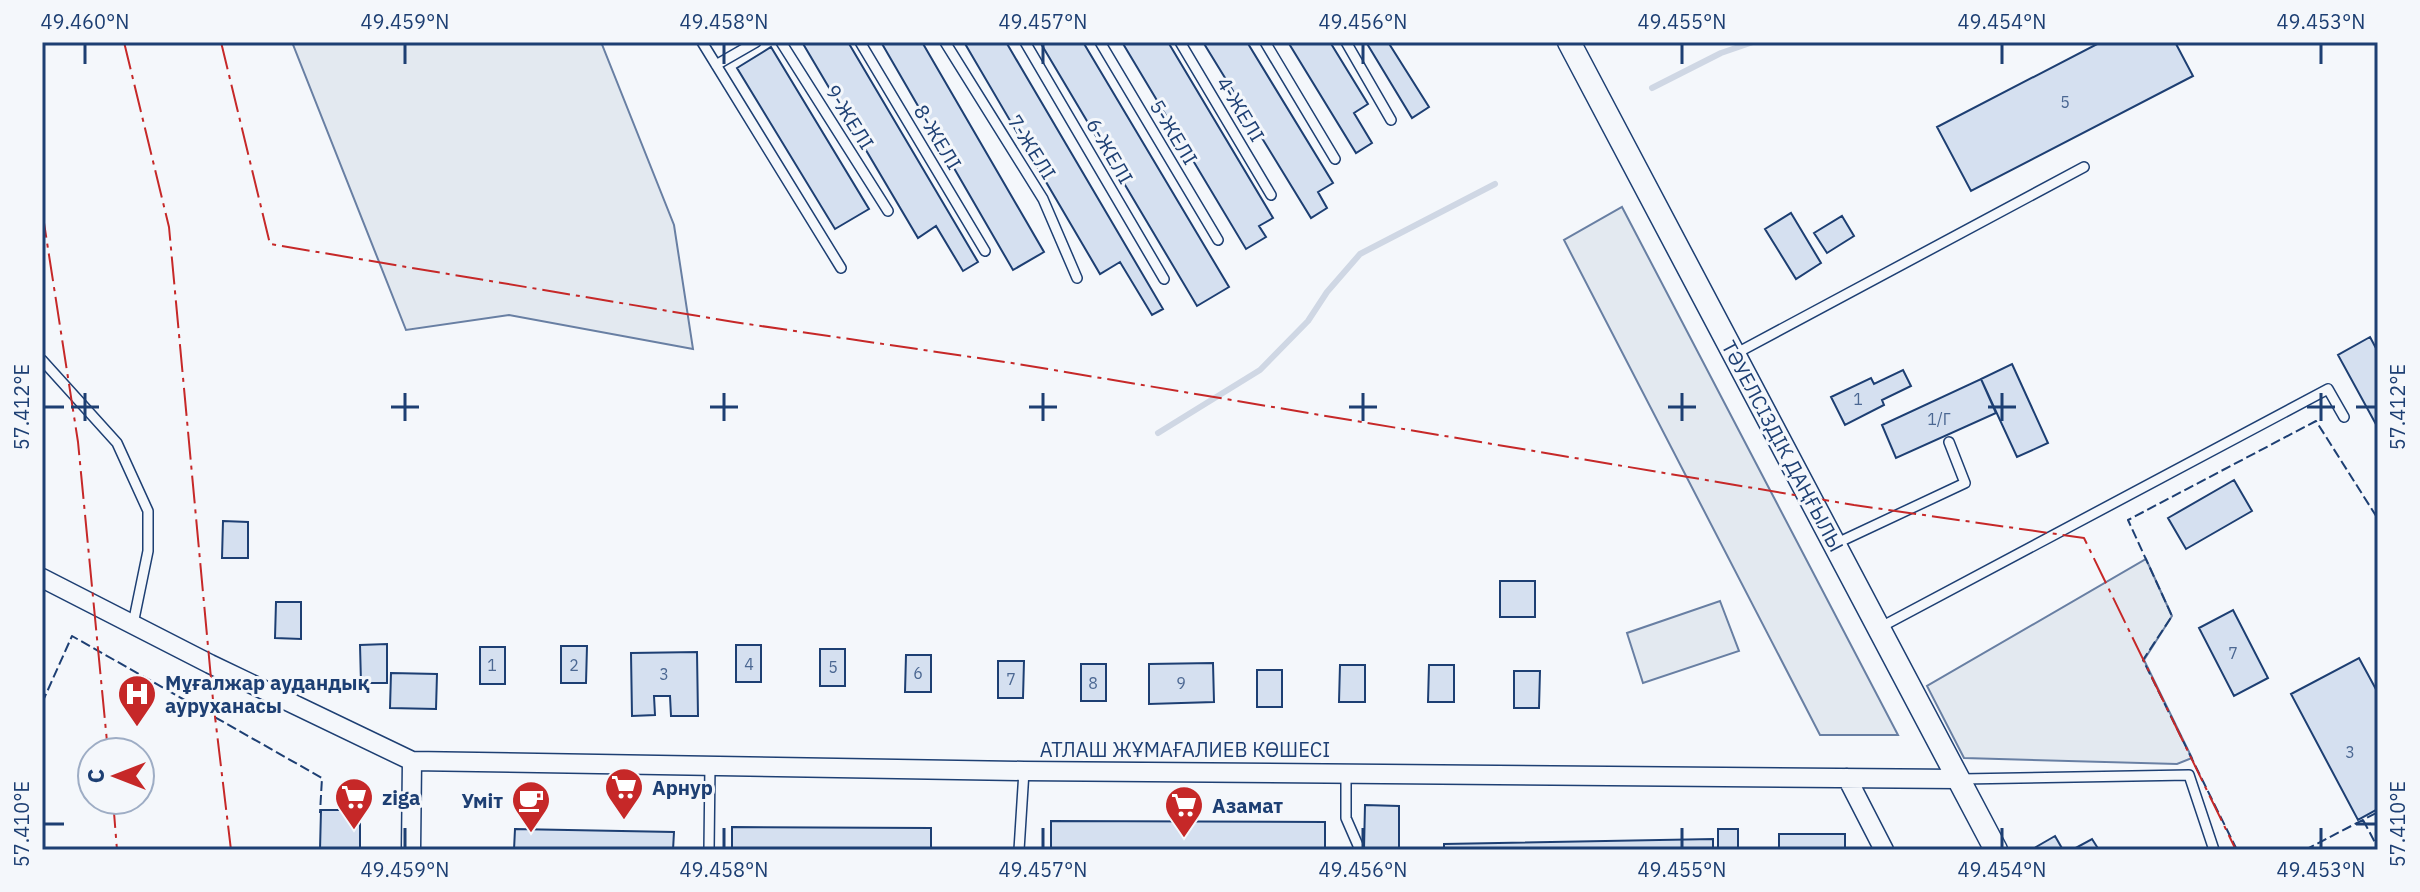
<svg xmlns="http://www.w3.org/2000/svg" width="2420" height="892" font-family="'IBM Plex Sans',sans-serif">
<rect width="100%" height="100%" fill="#f4f7fb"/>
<path fill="#e3e9f0" stroke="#687fa3" stroke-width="2" d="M292,42H601L674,225L693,349L509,315L406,330Z
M1622,207L1898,735H1820L1564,240Z
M2146,559L2172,616L2144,660L2192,758L2177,764L1964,758L1927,686Z
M1720,601L1739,651L1643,683L1627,633Z"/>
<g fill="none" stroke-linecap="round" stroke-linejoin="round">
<path stroke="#cfd7e4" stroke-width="6" d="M1652,88L1721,53L1753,42
M1158,433L1260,370L1308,321L1327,292L1360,254L1495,184"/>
</g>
<path fill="#d5e0f0" stroke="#1d3f73" stroke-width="2" d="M802,42H848L978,262L963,271L936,226L918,238Z
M881,42H922L1044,252L1013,270Z
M964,42H1006L1163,309L1152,315L1120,262L1100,274Z
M1040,42H1083L1229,287L1197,306Z
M1122,42H1168L1273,218L1259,226L1266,237L1246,249Z
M1203,42H1247L1333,183L1318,192L1327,208L1311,218Z
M1288,42H1330L1368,104L1354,113L1372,143L1356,153Z
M1366,42H1388L1429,107L1412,118Z
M2101,42H2175L2193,76L1971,191L1937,127Z
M771,47L869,209L835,229L737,68Z
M1791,213L1821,263L1796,279L1765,229Z
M1842,216L1854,236L1827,253L1814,233Z
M2370,337L2378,352V428L2338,355Z
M2012,364L2048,443L2017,457L1981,379Z
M1903,370L1911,386L1882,400L1884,405L1845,425L1831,397L1871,378L1874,384Z
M1981,379L1996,413L1896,458L1882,425Z
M2234,480L2252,511L2186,549L2168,518Z
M223,521L248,522V558H222Z
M1500,581H1535V617H1500Z
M276,602H301V639L275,638Z
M2233,610L2268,678L2234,696L2199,628Z
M387,644V683H361L360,645Z
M736,645H761V682H736Z
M561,646H587L586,683H561Z
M480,647H505V684H480Z
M820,649H845V686H820Z
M697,652L698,716H671L670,696H654L655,715L632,716L631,653Z
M906,655H931V692H905Z
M2359,658L2378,693V809L2358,820L2291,694Z
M998,661H1024L1023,698H998Z
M1213,663L1214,702L1149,704V664Z
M1081,664H1106V701H1081Z
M1340,665H1365V702H1339Z
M1429,665H1454V702H1428Z
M1257,670H1282V707H1257Z
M1514,671H1540L1539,708H1514Z
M391,673L437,674L436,709L390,708Z
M1365,805L1399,806V849H1364Z
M321,810H360V850H320Z
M1051,821L1325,822V850H1051Z
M732,827L931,828V850H732Z
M515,829L674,832L673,850H514Z
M1718,829H1738V850H1718Z
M1779,834H1845V850H1779Z
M2055,836L2063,850H2038L2036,847Z
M1713,839V850H1444V844Z
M2092,839L2099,850H2072Z"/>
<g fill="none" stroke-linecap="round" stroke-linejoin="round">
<g stroke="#1d3f73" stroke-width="12">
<path id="service" d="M702,42L841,268
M781,42L888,211
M860,42L985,251
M945,42L1043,199L1077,278
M1025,42L1164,279
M1100,42L1218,240
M1180,42L1271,195
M1265,42L1335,159
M1346,42L1391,120
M716,65L756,42
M1735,354L2084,167
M42,360L117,443L148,511V551L133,624
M1835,544L1965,483L1949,442
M1879,628L2328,389L2344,417
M1346,772V818L1360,850
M1962,779L2189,775L2214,850
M709,850L710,765
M1019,850L1024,771"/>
</g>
<g stroke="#1d3f73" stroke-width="21">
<path id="minor" d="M42,578L210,664L412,761L1024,771L1958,779
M1847,778L1884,850
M411,850L412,761"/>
</g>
<g stroke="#1d3f73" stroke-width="25">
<path id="tertiary" d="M1569,42L1996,850"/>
</g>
<use href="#service" stroke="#f4f7fb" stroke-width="9"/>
<use href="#minor" stroke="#f4f7fb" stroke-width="18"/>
<use href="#tertiary" stroke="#f4f7fb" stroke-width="22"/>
<path stroke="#1d3f73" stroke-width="2" stroke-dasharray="10 4" stroke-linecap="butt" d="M42,703L72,636L322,778L320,813
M2363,820L2378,848
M2237,850L2143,660L2172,616L2128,520L2316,421L2378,519
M2305,850L2378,812"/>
<path stroke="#c62828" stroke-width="2" stroke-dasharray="28 6 4 6" stroke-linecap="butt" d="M124,42L169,227L213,700L231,850
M221,42L270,244L734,322L1012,363L1854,505L2084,538L2236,850
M42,210L78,442L108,752
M113,800L117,850"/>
</g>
<path fill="none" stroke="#1d3f73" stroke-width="3" d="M85,44V64M405,44V64M724,44V64M1043,44V64M1363,44V64M1682,44V64M2002,44V64M2321,44V64M85,393V421M405,393V421M724,393V421M1043,393V421M1363,393V421M1682,393V421M2002,393V421M2321,393V421M44,407H64M71,407H99M391,407H419M710,407H738M1029,407H1057M1349,407H1377M1668,407H1696M1988,407H2016M2307,407H2335M2356,407H2376M44,824H64M2356,824H2376M405,828V848M724,828V848M1043,828V848M1363,828V848M1682,828V848M2002,828V848M2321,828V848"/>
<defs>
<g id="hospital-pin" transform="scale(2)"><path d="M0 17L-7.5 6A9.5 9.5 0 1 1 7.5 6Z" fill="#c62828" stroke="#f4f7fb"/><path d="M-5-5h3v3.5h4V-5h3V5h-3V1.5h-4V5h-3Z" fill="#fff"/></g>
<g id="supermarket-pin" transform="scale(2)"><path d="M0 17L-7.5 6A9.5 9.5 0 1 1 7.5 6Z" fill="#c62828" stroke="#f4f7fb"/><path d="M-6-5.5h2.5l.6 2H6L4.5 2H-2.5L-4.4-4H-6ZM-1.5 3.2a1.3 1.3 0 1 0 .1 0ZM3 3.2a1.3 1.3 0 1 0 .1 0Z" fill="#fff"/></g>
<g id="cafe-pin" transform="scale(2)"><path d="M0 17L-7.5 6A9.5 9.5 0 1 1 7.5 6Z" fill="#c62828" stroke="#f4f7fb"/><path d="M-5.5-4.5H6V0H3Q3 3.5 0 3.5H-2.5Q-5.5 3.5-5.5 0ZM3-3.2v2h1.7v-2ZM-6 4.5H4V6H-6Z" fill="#fff"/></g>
</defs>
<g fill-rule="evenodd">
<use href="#hospital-pin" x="137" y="694"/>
<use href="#supermarket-pin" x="624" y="787"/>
<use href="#supermarket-pin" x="354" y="797"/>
<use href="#cafe-pin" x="531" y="800"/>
<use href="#supermarket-pin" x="1184" y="805"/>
</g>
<g text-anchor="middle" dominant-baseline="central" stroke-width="6" stroke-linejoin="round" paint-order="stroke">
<g font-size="16" fill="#4b6792">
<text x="2065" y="102">5</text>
<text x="1858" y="399">1</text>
<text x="1939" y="419">1/Г</text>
<text x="2233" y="653">7</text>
<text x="749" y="664">4</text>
<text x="492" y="665">1</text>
<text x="574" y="665">2</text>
<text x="833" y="667">5</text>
<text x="918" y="673">6</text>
<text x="664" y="674">3</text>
<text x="1011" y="679">7</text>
<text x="1093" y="683">8</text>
<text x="1181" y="683">9</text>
<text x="2350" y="752">3</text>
</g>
<g font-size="20" fill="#1d3f73" stroke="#f4f7fb">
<text transform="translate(1241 109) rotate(59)">4-ЖЕЛІ</text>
<text transform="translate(850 117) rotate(58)">9-ЖЕЛІ</text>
<text transform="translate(1174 132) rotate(59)">5-ЖЕЛІ</text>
<text transform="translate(938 137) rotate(59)">8-ЖЕЛІ</text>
<text transform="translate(1032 147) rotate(58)">7-ЖЕЛІ</text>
<text transform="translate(1110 151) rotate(60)">6-ЖЕЛІ</text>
<text transform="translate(1783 446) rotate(62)">ТӘУЕЛСІЗДІК ДАҢҒЫЛЫ</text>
<text x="1185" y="749">АТЛАШ ЖҰМАҒАЛИЕВ КӨШЕСІ</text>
</g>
<g font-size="20" font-weight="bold" fill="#1d3f73" stroke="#f4f7fb" text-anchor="start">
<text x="165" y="682">Мұғалжар аудандық<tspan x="165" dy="23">ауруханасы</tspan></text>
<text x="652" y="787">Арнур</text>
<text x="382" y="797">ziga</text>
<text x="503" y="800" text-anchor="end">Умiт</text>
<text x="1212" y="805">Азамат</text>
</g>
</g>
<rect width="2420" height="892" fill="none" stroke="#f4f7fb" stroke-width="88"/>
<g transform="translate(116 776) rotate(270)"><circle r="38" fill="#f4f7fb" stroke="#9eadc5" stroke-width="2"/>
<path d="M0-6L14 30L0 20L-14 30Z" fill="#c62828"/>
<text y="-12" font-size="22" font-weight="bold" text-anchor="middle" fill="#1d3f73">С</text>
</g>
<rect x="44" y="44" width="2332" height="804" fill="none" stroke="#1d3f73" stroke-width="3"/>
<g font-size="20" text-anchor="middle" fill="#1d3f73">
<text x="85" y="29">49.460°N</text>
<text x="405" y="29">49.459°N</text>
<text x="724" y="29">49.458°N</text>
<text x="1043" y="29">49.457°N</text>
<text x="1363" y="29">49.456°N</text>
<text x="1682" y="29">49.455°N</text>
<text x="2002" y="29">49.454°N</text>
<text x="2321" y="29">49.453°N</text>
<text transform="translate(2398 407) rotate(-90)" y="7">57.412°E</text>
<text transform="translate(22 407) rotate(-90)" y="7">57.412°E</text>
<text transform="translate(2398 824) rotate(-90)" y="7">57.410°E</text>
<text transform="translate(22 824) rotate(-90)" y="7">57.410°E</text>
<text x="405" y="877">49.459°N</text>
<text x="724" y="877">49.458°N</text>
<text x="1043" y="877">49.457°N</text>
<text x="1363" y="877">49.456°N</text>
<text x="1682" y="877">49.455°N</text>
<text x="2002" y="877">49.454°N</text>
<text x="2321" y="877">49.453°N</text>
</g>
</svg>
